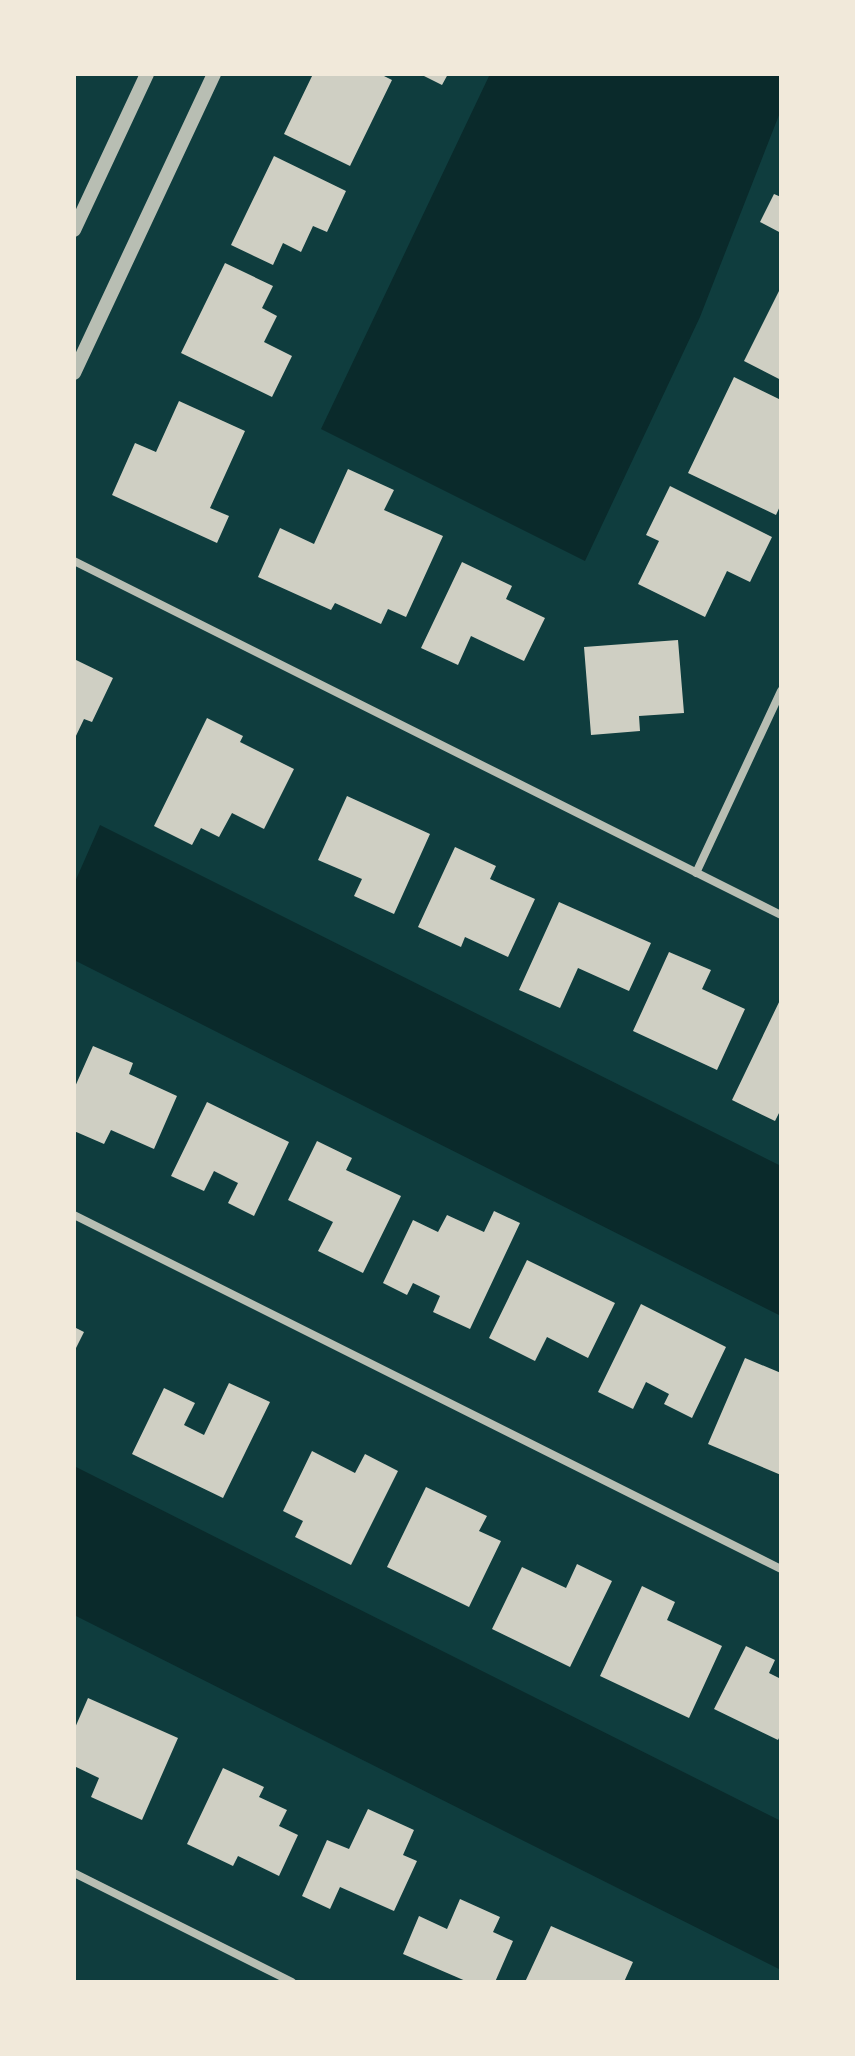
<svg xmlns="http://www.w3.org/2000/svg" width="855" height="2056" font-family="Signika,sans-serif">
<rect width="100%" height="100%" fill="#0f3d3e"/>
<path fill="#0a2a2b" d="M490,74H781V110L700,317L585,561L321,429Z
M100,825L781,1166V1316L74,960V884Z
M74,1466L781,1821V1970L74,1615Z"/>
<path fill="#cfcfc3" d="M313,74H380L392,80L350,166L284,134Z
M420,74H448L442,85Z
M274,156L346,191L327,232L313,226L301,252L283,243L273,265L231,245Z
M774,194L781,197V233L760,222Z
M225,263L273,286L262,308L277,316L264,342L292,356L272,397L181,353Z
M781,287V380L744,361Z
M734,377L781,400V504L776,515L688,473Z
M179,401L245,431L210,508L229,516L217,543L112,495L135,443L156,452Z
M348,469L394,490L384,510L443,536L406,617L388,609L381,624L335,603L331,610L258,577L280,528L314,544Z
M670,486L772,537L750,582L727,571L705,617L638,584L659,541L646,535Z
M462,562L512,586L506,599L545,618L524,661L471,636L458,665L421,648Z
M678,640L684,713L639,716L640,731L591,735L584,647Z
M74,659L113,678L92,722L84,719L74,740Z
M207,718L243,736L240,742L294,769L264,829L232,813L219,837L201,828L192,845L154,826Z
M347,796L430,834L394,914L354,896L362,879L318,860Z
M455,847L496,866L490,879L535,899L508,957L465,937L461,947L418,927Z
M559,902L651,943L629,991L578,968L560,1008L519,990Z
M669,952L711,970L702,989L745,1009L717,1070L633,1031Z
M781,998V1109L775,1121L732,1100Z
M93,1046L133,1063L129,1074L177,1096L154,1149L111,1130L104,1144L74,1131V1089Z
M207,1102L289,1142L254,1216L228,1203L238,1183L214,1171L204,1191L171,1176Z
M317,1141L352,1158L346,1170L401,1196L363,1273L318,1251L333,1222L288,1200Z
M494,1211L520,1223L470,1329L433,1312L440,1296L413,1283L407,1295L383,1283L413,1220L438,1232L447,1215L484,1232Z
M527,1260L615,1303L588,1358L547,1337L535,1361L489,1338Z
M641,1304L726,1347L692,1418L664,1404L669,1394L646,1382L633,1409L598,1392Z
M74,1327L84,1332L74,1352Z
M745,1358L781,1373V1475L708,1444Z
M229,1383L270,1402L223,1498L132,1454L164,1388L195,1403L184,1425L204,1435Z
M312,1451L355,1473L365,1454L398,1471L351,1565L295,1537L303,1521L283,1511Z
M426,1487L487,1516L479,1531L501,1541L469,1607L387,1567Z
M577,1564L612,1581L570,1667L492,1629L522,1567L566,1588Z
M642,1586L675,1602L667,1620L722,1646L689,1718L600,1676Z
M746,1646L775,1660L769,1673L781,1679V1734L778,1740L714,1709Z
M88,1698L178,1738L142,1820L91,1797L99,1778L74,1766V1730Z
M223,1768L264,1787L259,1797L287,1810L279,1826L298,1835L279,1876L238,1856L233,1866L187,1844Z
M368,1809L414,1830L403,1855L417,1861L394,1911L340,1887L330,1909L302,1896L327,1840L349,1849Z
M460,1899L500,1917L493,1932L513,1941L495,1982H468L403,1954L419,1916L447,1929Z
M551,1926L633,1962L624,1982H525Z"/>
<g fill="none" stroke-linecap="round" stroke-linejoin="round">
<path stroke="#b8beb3" stroke-width="8" d="M74,561L781,915
M696,873L781,691
M74,1215L781,1569
M74,1873L292,1982"/>
<path stroke="#b8beb3" stroke-width="14" d="M74,230L147,74
M74,373L214,74"/>
</g>
<rect width="855" height="2056" fill="none" stroke="#f1e9da" stroke-width="152"/>
</svg>
